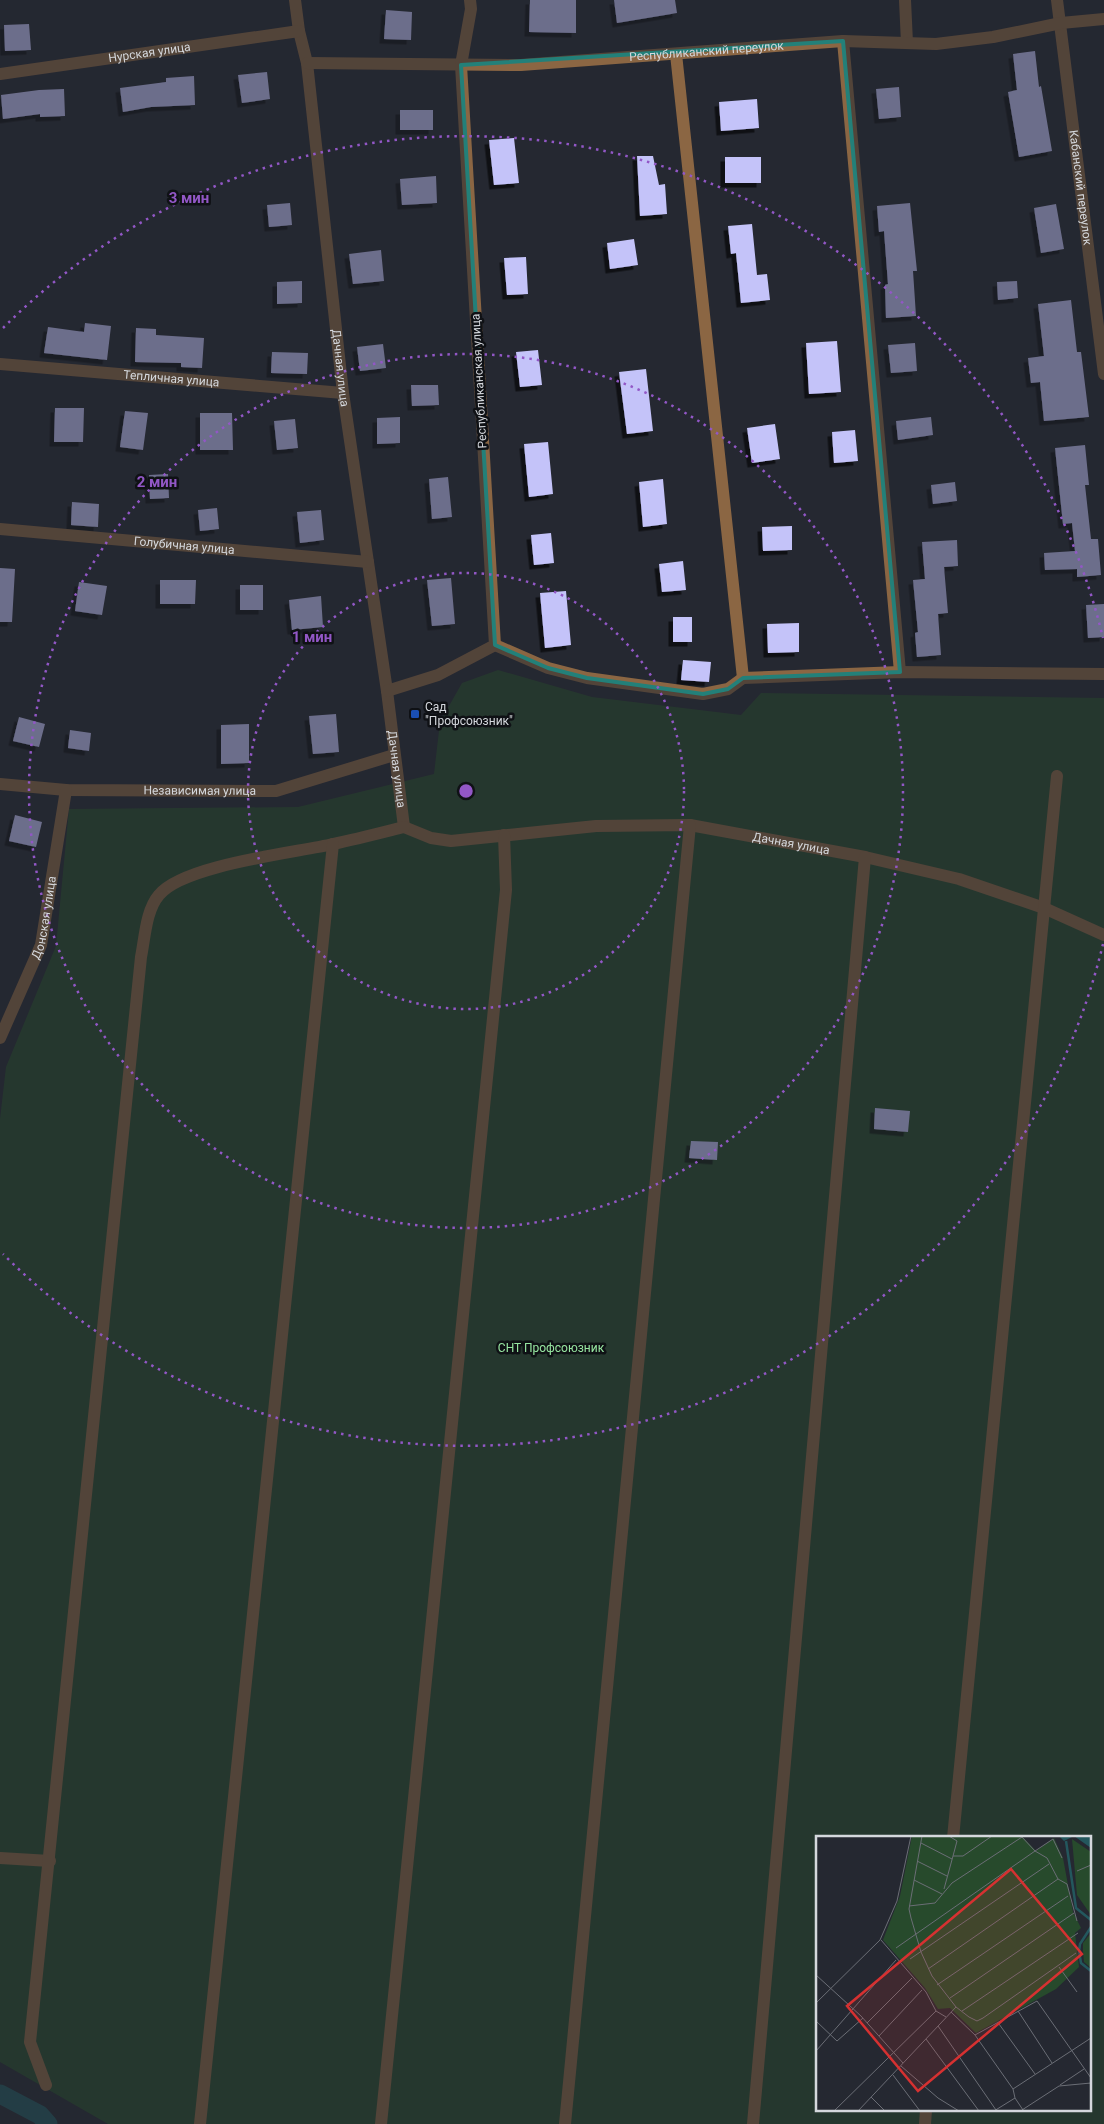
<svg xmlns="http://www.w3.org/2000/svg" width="1104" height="2124" font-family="Roboto,sans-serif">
<defs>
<filter id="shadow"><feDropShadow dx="-4.5" dy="4.5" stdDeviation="0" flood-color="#0009"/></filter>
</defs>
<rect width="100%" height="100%" fill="#252831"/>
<path fill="#274a2c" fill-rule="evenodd" d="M498,670L592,697L741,715L761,693L1104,698V2124H108L0,2062V1119L6,1067L56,946L69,809L298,807L434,774L440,722L462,683ZM818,1838H1090V2110H818Z"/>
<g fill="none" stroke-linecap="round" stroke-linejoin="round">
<path stroke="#23575d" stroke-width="19" d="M0,2094L40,2115L48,2124"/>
</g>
<path fill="#c4c3f9" filter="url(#shadow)" d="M530,0H576V33L529,32Z
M614,0H675L677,13L617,23Z
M386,10L412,12L411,40L384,39Z
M29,24L31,50L5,51L4,25Z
M1035,51L1039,87L1041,86L1052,151L1019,157L1008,92L1017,90L1013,54Z
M267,72L270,99L242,103L238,75Z
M194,76L195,105L151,107L123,112L120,88L166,82V78Z
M899,87L901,117L879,119L876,89Z
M64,89L65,116L40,117V114L3,119L1,95L39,90Z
M757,99L759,128L721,131L719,102Z
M400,110H433V130H400Z
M514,138L519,183L494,185L489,140Z
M637,156H653L659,185L665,184L667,214L640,216Z
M725,157H761V183H725Z
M436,176L437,203L402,205L400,179Z
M290,203L292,225L269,227L267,205Z
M910,203L917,271H913L916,316L886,318L885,285L888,284L884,231L879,232L877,206Z
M1056,204L1064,249L1041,253L1034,208Z
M752,224L757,275L767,274L770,300L741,303L736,253L731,254L728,226Z
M634,239L638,265L610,269L607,243Z
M381,250L384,281L353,284L349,254Z
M526,257L528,294L507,295L504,258Z
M302,281V303L277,304V282Z
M1017,281L1018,298L998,300L997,282Z
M1071,300L1077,352H1081L1089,417L1044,421L1040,382L1031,383L1028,358L1044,356L1038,304Z
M85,323L111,326L107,360L44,353L48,327L84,332Z
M136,328L156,329V335L204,338L202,368L181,367V363L135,362Z
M837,341L841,392L809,394L806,343Z
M915,343L917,371L891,373L888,345Z
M383,344L386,368L360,371L357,347Z
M538,350L542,385L520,387L516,352Z
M272,352L308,353L307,374L271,373Z
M646,369L653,431L627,434L619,372Z
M411,385H438L439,405L412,406Z
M55,408H84L83,442H54Z
M125,411L148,413L143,450L120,447Z
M200,413H232L233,450H200Z
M400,417V443L377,444V418Z
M931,417L933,435L898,440L896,421Z
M295,419L298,448L277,450L274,421Z
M775,424L780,459L752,463L747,428Z
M855,430L858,461L834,463L832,432Z
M548,442L553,494L529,497L524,444Z
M1085,445L1089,485H1085L1091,539H1098L1101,575L1077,577V569L1045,570L1044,553L1075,551L1072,523L1063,524L1055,448Z
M168,474L169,498L150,499L149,475Z
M448,477L452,517L432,519L429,479Z
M663,479L667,524L643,527L639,482Z
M955,482L957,501L933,504L931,485Z
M72,502L99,504L98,527L71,525Z
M217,508L219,529L200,531L198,510Z
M321,510L324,540L300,543L297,512Z
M792,526V550L763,551L762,527Z
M551,533L554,563L534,565L531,535Z
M957,540L958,566L944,567L948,613L938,614L941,655L917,657L915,633L918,632L913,580L925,579L922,542Z
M683,561L686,590L662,592L659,564Z
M0,568L15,569L12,622H0Z
M451,578L455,624L432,626L427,580Z
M160,580H196L195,604H160Z
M79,582L107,586L102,615L75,611Z
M240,585H263V610H240Z
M566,591L571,645L545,648L540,593Z
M321,596L323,627L292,630L289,600Z
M1104,604V637L1088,638L1086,605Z
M673,617H692V642H673Z
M799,623V652L768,653L767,624Z
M683,660L711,662L709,682L681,680Z
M336,714L339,752L313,754L309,716Z
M19,717L45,724L39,747L13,741Z
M249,724V763L221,764V725Z
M70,730L91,733L89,751L68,748Z
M15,815L42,822L36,847L9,841Z
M875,1108L910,1111L908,1132L874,1129Z
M691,1141L718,1142L717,1160L689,1158Z"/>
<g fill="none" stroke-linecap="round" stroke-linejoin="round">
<g stroke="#8b6643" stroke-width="12">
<path id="s1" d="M295,0L299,31L307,63L343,393L387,691L404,827"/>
<path d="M905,0L907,43"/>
<path id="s2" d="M1057,0L1104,374"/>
<path d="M843,41L900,672"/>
<path d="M676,54L743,678"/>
<path id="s3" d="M307,63L521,65L843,41L936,44L993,37L1061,23L1104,19"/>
<path id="s4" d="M0,74L299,31"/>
<path id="s5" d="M0,364L343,393"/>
<path id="s6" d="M0,529L368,562"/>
<path d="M495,645L548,668L587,678L703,694L728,689L743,678L900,672L1104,674"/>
<path d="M387,691L438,675L495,645L461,65L471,9L470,0"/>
<path id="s7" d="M0,784L66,790L276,791L394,755"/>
<path id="s8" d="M404,827L431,838L451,841L596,826L690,825L865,857L959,879L1044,908L1104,935"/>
<path id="s9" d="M0,1038L41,945L66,790"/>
<path d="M953,1838L1057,776"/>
<path d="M0,1858L50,1861"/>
<path d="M46,2085L30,2042L141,957C145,937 146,910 159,895C183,865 294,853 333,844C357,839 380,833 404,827"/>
<path d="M200,2124L333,844"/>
<path d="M381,2124L506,890L504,835"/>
<path d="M565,2124L690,825"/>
<path d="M753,2124L865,857"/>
<path d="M925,2124L926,2110"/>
</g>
</g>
<path d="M0 0H1104V2124H0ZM843,41L900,672L743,678L728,689L703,694L587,678L548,668L495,645L461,65Z" fill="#252831" fill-opacity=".55" fill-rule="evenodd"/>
<path fill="none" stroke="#238079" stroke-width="4" stroke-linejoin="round" d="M843,41L900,672L743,678L728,689L703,694L587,678L548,668L495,645L461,65Z"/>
<g fill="none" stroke="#9257c6" stroke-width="2.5" stroke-dasharray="2.5 5">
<circle cx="466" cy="791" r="218"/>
<circle cx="466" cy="791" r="437"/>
<path d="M1103 944A655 655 0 0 1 3 1254M3 328A655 655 0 0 1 1103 638"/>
</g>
<rect fill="#1a4fb4" stroke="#0f1115" stroke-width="2" x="410" y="709" width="10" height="10" rx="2.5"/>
<g text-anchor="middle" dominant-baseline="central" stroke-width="5" stroke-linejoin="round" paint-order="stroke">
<g font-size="12" fill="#d5d8dd" stroke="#0f1115">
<text stroke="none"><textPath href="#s3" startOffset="400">Республиканский переулок</textPath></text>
<text stroke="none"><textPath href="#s4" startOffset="151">Нурская улица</textPath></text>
<text stroke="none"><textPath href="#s2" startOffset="189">Кабанский переулок</textPath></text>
<text stroke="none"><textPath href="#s1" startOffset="371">Дачная улица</textPath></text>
<text stroke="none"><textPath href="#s5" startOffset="172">Тепличная улица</textPath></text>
<text transform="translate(479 381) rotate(-93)">Республиканская улица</text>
<text stroke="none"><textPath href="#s6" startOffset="185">Голубичная улица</textPath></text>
<text stroke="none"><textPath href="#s1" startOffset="776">Дачная улица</textPath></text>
<text stroke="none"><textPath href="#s7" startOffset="200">Независимая улица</textPath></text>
<text stroke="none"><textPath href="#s8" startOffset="392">Дачная улица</textPath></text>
<text stroke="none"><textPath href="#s9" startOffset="129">Донская улица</textPath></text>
</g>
<g font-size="12" fill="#d5d8dd" stroke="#0f1115" text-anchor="start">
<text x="425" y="707">Сад<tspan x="425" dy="14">"Профсоюзник"</tspan></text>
</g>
<g font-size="12" fill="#97e6a1" stroke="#0f1115">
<text x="551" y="1348">СНТ Профсоюзник</text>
</g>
</g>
<g transform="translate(816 1836)">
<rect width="275" height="275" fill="#252831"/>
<path d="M96,0H206L220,15L238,2L247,22L257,76L265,92L259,97L263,131L240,153L160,197L134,172L122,173L109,152L67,104L84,60ZM256,3L275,16V79L261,59ZM275,97V132L268,126L267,115V107Z" fill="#274a2c"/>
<path d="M243,0H275V12L258,0L248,5Z" fill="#23575d"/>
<path fill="none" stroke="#23575d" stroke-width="2.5" d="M250,5L260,72L275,84M275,91L264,108L263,115L265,127L275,135"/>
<path fill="none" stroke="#6b6e76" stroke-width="1" d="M106,0L93,73L95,82L105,116L116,140L140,171L153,181L161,185L167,182L260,117M133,0L141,5L137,20M205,0L219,15L237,3L246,22M105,7L136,23M101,25L131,40M261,35L275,29M98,44L126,58M128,53L137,20H147L176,0M93,70L119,67L136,47L206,1M65,104L110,156L120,175M80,112L219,15L231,22L242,43L251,48L261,85M94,123L233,28M243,131L261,156M112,133L242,43M0,139L45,180L87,227M121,149L252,60M134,162L258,77M0,167L64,104L81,65L95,0M146,175L262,97M202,175L236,227M135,176L159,199L197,253L199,262M0,185L21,205L47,182M51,187L96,142M183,188L219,238M122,190L180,274M159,199L221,165L275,242M63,200L106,154M110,203L163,275M0,215L80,124M85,230L122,262L143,275M77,239L104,275M244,249L268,233M197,253L275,202M55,261L69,275M206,274L243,250L275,247M18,275L120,175L130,181M42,275L140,171M178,275L199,262L207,274"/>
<path fill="#d63131" fill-opacity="0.15" stroke="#d63131" stroke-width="2.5" d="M195,33L266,118L102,255L31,170Z"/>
<rect width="275" height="275" fill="none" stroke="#d5d8dd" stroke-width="2.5"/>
</g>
<circle cx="466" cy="791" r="8" fill="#9257c6" stroke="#0f1115" stroke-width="2.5"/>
<g font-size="15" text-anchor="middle" font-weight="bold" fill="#9257c6" stroke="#0f1115" stroke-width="5" stroke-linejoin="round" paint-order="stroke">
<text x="189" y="203">3 мин</text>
<text x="157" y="487">2 мин</text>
<text x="312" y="642">1 мин</text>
</g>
</svg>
